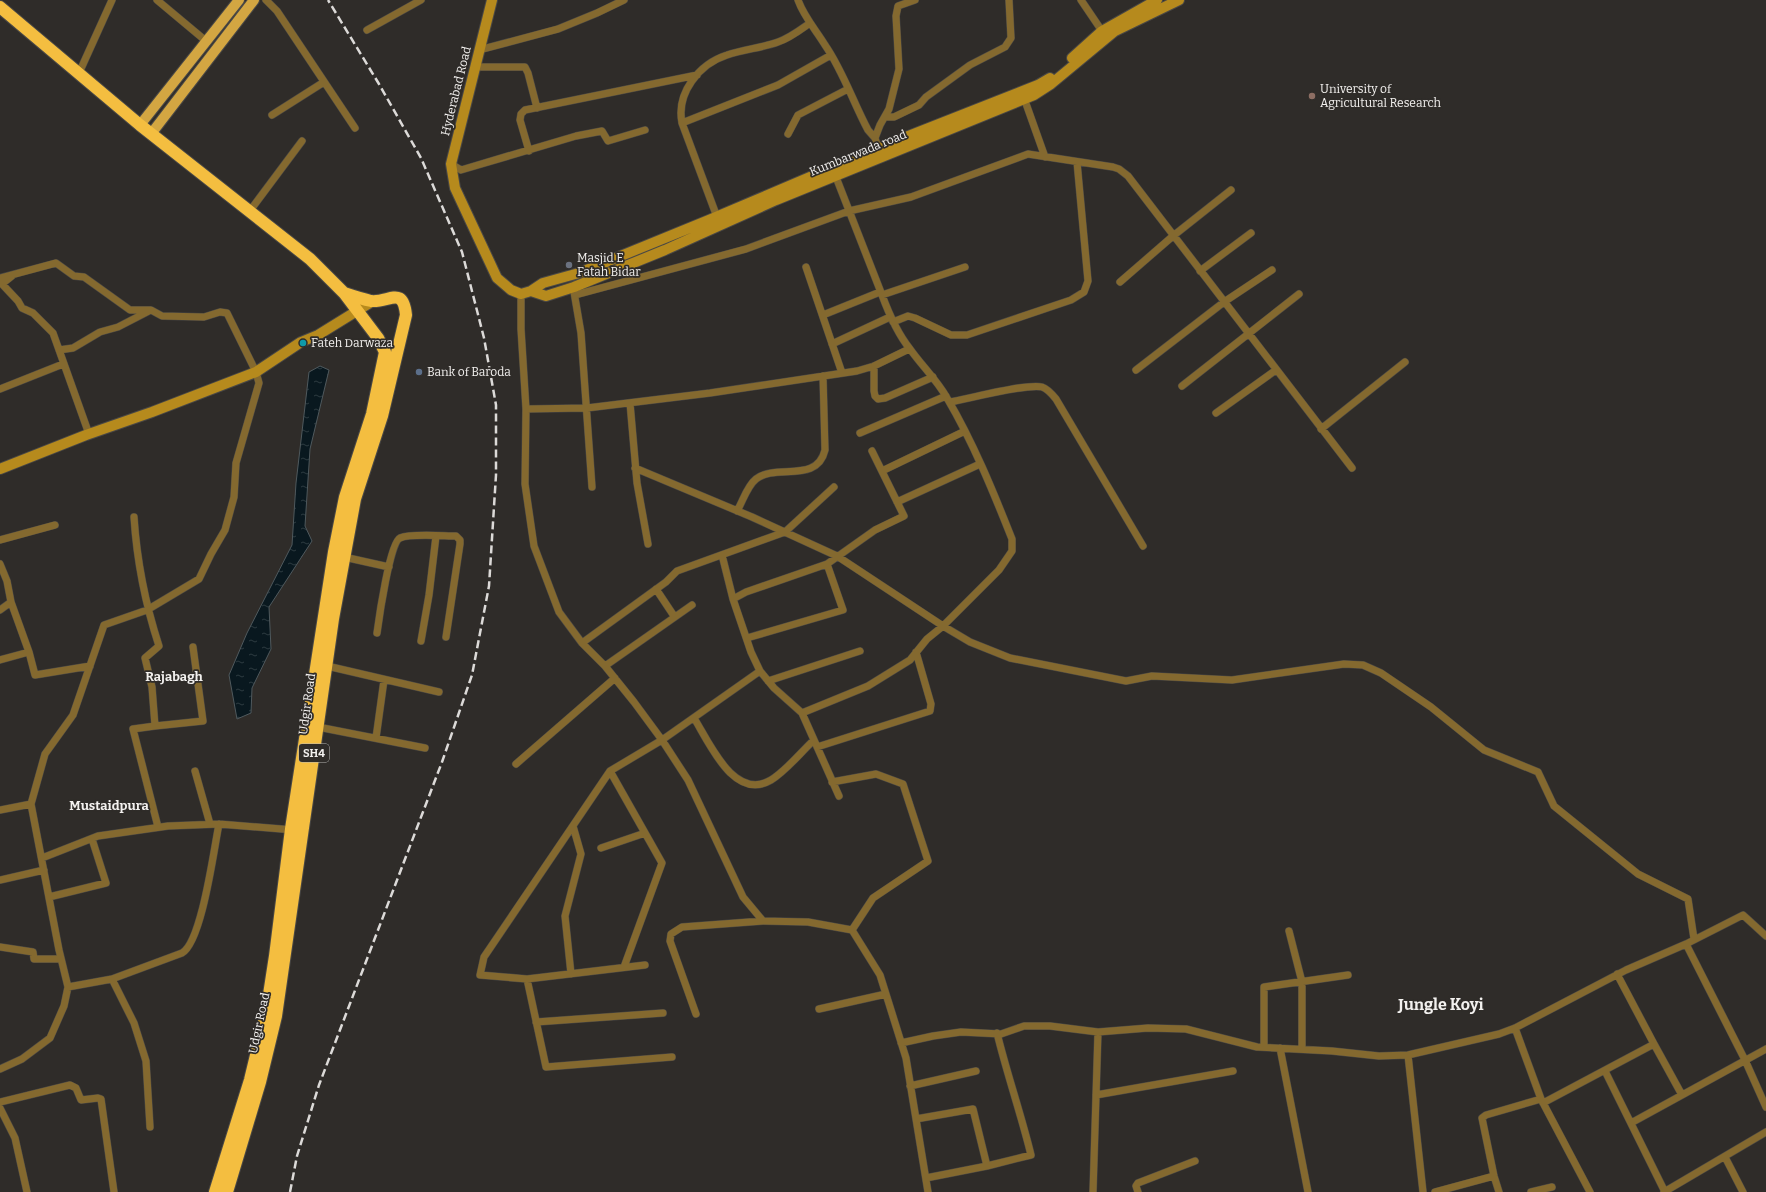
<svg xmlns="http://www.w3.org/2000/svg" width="1766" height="1192" font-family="Bitter,serif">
<defs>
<pattern id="water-ripples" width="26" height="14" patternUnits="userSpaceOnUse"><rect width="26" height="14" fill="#09181f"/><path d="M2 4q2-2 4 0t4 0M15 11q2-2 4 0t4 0" fill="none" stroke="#2d3a40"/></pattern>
</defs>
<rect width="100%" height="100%" fill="#2f2c29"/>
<path fill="url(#water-ripples)" stroke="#4f595d" d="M320,366L329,370L310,449L305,526L312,541L269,607L271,649L252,688L251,713L237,719L229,675L247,633L292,545L296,483L309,372Z"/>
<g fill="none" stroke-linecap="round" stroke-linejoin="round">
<g stroke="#4a4845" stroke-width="8">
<path id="street" d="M157,0L206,41
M266,0L277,11L355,128
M798,0C804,17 816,30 825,45C843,71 853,102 868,130L875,138
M1081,0L1102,31
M367,30L421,0
M479,50L558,29L597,13L624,0
M475,67H525L528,73L537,108
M79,73L112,0
M1024,98L1045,157
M272,115L324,82
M886,117H894L919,105L926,97L970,65L1005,47L1011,38L1009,0
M682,123L778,85L831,55
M788,134L798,115L848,89
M878,148L875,138L880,125L889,109L899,69L896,16L898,6L915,0
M529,151L520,120L521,114L525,110L697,75
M451,164L461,170L576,136L602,131L608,141L645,130
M834,172L882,295L965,267
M249,212L302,141
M717,217L682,123C676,93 699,64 727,55C744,49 762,48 778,42C790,38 800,30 810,23
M806,267L842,373
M1200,271L1251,233
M12,276L2,284L18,301L22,308L33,313L53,333L89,434
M0,278L56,263L74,276L84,277L130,310H151L162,316L204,317L220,312L227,313L256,372L259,383L236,463L234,497L225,530L211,554L199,579L147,610L104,625L73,715L45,754L31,804L59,950L68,987L64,1006L50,1038L22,1059L0,1069
M1120,282L1173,236L1231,190
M574,292L581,333L592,487
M521,294V329L526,409L525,484L534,546L559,612L582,643L605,666L634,702L662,740L688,780L743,897L763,921L808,922L852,930L880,975L906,1058L928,1192
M575,295L746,249L849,211L911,197L1028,154L1113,167L1119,169L1128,176L1352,468
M823,315L880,292
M893,322L908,316L915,318L951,335H967L1071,300L1084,292L1088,281L1077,162
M832,344L890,317
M59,350L73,348L100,332L118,327L149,311
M874,366V391L875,396L878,399L885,398L933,377
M1136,370L1224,302L1272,270
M1182,386L1299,294
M0,389L63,364
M950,402C967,399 1028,383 1042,387C1048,389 1052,394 1056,399L1143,546
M630,403L637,483L648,544
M526,409L587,408L710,393L857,371L874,366L909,349
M1216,413L1276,370
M1321,429L1405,362
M860,433L946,396
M635,468L752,517L837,556L943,626L970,642L1010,658L1126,681L1152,676L1232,680L1344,664L1363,665L1381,673L1431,707L1484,750L1538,772L1554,806L1638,874L1688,899L1694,939
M882,471L965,431
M897,502L980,464
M737,511C743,501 747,486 756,479C776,463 817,484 825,450L823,376
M134,517C137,563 145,603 159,646L145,658L152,687L155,726L133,729L158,827
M0,540L55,525
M722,555L733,599
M344,557L389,567
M0,564L7,581L11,602L0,610
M656,589L674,616
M11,602L29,652
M377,633C379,618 390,542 400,538C410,533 444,536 456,536L460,540V544L446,637
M747,638L843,610L827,564L875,530L904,516L872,451
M421,641L429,595L436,536
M582,643L666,582L677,571L785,532L834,487
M0,660L29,652L35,675L90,666
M327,666L439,692
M605,666L692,605
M760,671L751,652L733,599L746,592L827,564
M768,681L860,651
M802,713L839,796
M694,718C709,742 734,802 771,780C786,771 801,752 814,740
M155,726L203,721L193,647
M318,727L425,748
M376,738L384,680
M817,747L930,711L931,704L916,652
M516,764L615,678
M195,771L210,824
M610,771L662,863L624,967
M832,782L876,774L903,784L928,861L873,898L852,930
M0,810L31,804
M601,848L645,833
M42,858L98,836L168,826L219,824L294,830
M0,880L44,870
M49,897L106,883L92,839
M1289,931L1302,982V1049
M1686,944L1745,1060L1766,1107
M0,947L33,952L34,959H61
M645,965L527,979L480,975L484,957L610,771L662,740L760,671L774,688L802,713L868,686L910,660L927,639L943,626L999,570L1012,551V539C993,491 973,442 947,398C937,380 922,366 910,349C897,333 889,314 882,295
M571,974L565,916L581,854L573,826
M112,979L182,953C202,942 214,848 219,824
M527,979L546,1067L672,1057
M68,987L112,979L134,1023L146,1061L150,1127
M819,1009L886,994
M696,1014L670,941L671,934L682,927L763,921
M536,1022L663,1013
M1515,1028L1541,1099L1590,1192
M901,1043L933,1036L961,1032L1001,1034L1024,1026H1050L1098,1032L1148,1028L1186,1029L1257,1047L1332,1051L1379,1056L1408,1055L1499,1034L1515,1028L1626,970L1686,944L1743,915L1766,936
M1654,1044L1682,1095
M1264,1047V987L1348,975
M1280,1048L1308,1192
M1408,1055L1423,1192
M1605,1071L1665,1192
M910,1086L976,1071
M1096,1095L1233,1071
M0,1102L70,1085L76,1088L81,1100L98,1098L101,1099L114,1192
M1543,1103L1654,1044L1617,974
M0,1108L15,1138L27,1192
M916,1119L973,1109L987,1166L1031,1155C1021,1114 1007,1074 997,1033
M1631,1123L1766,1049
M1725,1157L1743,1192
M926,1178L987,1166
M1093,1192L1098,1032
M1138,1192L1136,1186L1138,1183L1195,1161
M1435,1192L1494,1176
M1499,1192L1494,1176L1482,1118L1486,1115L1541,1099
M1531,1192L1552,1187
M1664,1192L1766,1132"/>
</g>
<g stroke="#4a4845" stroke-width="12">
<path id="secondary" d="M492,0L451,164L455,188L497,278L511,290L521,294L531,291L546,296L574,287L665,250L776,200L1034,95L1051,84L1115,31L1179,0
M1072,58L1102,31L1157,0
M531,291L543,283L579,273L709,220L878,148L1038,85L1050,78
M0,469L86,435L152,412L256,372L301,342L318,335L373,301"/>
</g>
<g stroke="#4a4845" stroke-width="12">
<path id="primary" d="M140,125L239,0
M151,134L254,0"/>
</g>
<g stroke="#4a4845" stroke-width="14">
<path id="highway" d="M0,7L140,125L310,259L344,293L378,338L385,352L372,414L345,497L334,552L291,829L275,956L266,1014L250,1080L215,1192
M227,1192L260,1082L276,1016L333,619L355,499L382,416L406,315C403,285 389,303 371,301C362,299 353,296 344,293"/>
</g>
<use href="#street" stroke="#84692f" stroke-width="7"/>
<use href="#secondary" stroke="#b68a1d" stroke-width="10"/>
<use href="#primary" stroke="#d3a642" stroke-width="10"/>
<use href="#highway" stroke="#f4be40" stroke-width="12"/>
<path stroke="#dcdad8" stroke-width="2.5" stroke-dasharray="8 4" stroke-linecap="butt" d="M290,1192L297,1156L319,1085L442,762L472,675L489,586L496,475V405L484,338L462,252L421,158L379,84L328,0"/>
</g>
<circle fill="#8d6e63" stroke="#2f2c29" stroke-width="1.5" cx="1312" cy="96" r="4"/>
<circle fill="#6b7280" stroke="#2f2c29" stroke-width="1.5" cx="569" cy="265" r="4"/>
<circle fill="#0f9aa8" stroke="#2f2c29" stroke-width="1.5" cx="303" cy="343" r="4"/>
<circle fill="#5c6f8a" stroke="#2f2c29" stroke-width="1.5" cx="419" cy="372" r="4"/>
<g text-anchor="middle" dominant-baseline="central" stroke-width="3.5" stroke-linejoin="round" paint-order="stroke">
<rect fill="#2f2c29" stroke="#b8b6b4" stroke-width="1" x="299" y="744" width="30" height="18" rx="3"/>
<g font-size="11" font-weight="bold" fill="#f3f1ef">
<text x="314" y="753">SH4</text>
</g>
<g font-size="12" fill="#f3f1ef" stroke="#2f2c29" text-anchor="start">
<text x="1320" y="89">University of<tspan x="1320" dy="14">Agricultural Research</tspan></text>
<text x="577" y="258">Masjid E<tspan x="577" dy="14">Fatah Bidar</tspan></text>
<text x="311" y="343">Fateh Darwaza</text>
<text x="427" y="372">Bank of Baroda</text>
</g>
<g font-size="12" fill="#f3f1ef" stroke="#2f2c29">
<text transform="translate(456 91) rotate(-76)">Hyderabad Road</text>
<text transform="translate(858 153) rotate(-22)">Kumbarwada road</text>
<text transform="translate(307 704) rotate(-82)">Udgir Road</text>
<text transform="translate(259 1023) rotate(-78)">Udgir Road</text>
</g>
<g font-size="13" font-weight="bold" fill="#f3f1ef" stroke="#2f2c29">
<text x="174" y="676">Rajabagh</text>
<text x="109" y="805">Mustaidpura</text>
</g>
<g font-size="16" font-weight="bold" fill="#f3f1ef" stroke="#2f2c29">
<text x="1441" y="1004">Jungle Koyi</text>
</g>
</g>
</svg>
